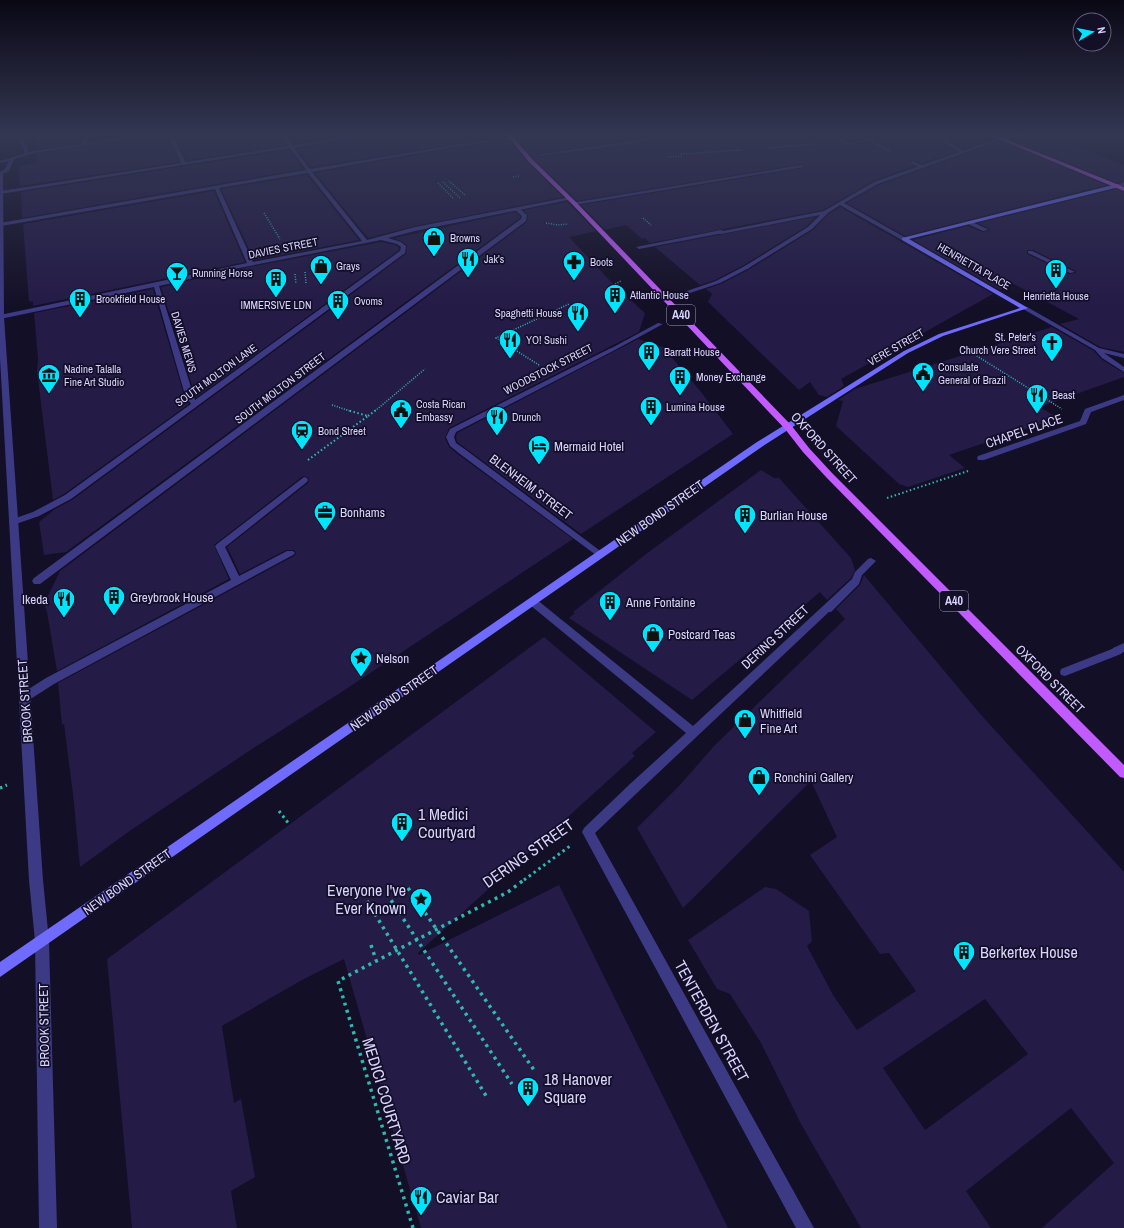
<svg xmlns="http://www.w3.org/2000/svg" width="1124" height="1228" font-family="'Archivo Narrow',sans-serif">
<rect width="100%" height="100%" fill="#130f26"/>
<path fill="#241b47" fill-rule="evenodd" d="M35,135H83L80,136L81,142L36,149Z
M150,135H167L179,162L20,186L19,166L37,163L36,154Z
M174,135H280L286,145L187,160Z
M287,135H346L294,143Z
M368,135H506V137L454,144L311,167L297,149Z
M533,135H659L536,154L539,157L631,145L681,135H827L847,146L868,143L888,153L893,151L870,138L849,141L837,135H931L956,152L922,163L911,160L909,163L914,166L873,181L823,210L650,243L645,238L642,239L626,225L605,230L581,205L804,168L805,166L802,164L577,201L534,159L517,140Z
M940,135H988L993,138L963,149Z
M1018,135H1043L1124,165V181L1117,183L1010,139L1017,137Z
M510,141L528,163L563,197L415,226L368,238L315,173L454,148Z
M1001,141L1106,185L905,236L847,203L879,185Z
M289,150L303,169L22,218L21,192Z
M307,175L359,240L254,260L221,189Z
M1116,189L1124,192V352L1100,347L1060,324L1079,319L1012,283L1000,290L913,240L968,226L982,232L988,231L990,230L988,228L978,223ZM1027,250H1033L1076,271V273L1069,274L1027,254Z
M214,191L245,262L33,306V301L29,302L23,224Z
M567,202L596,231L569,237L616,287L645,313L639,332L449,428L445,438L449,447L459,455L573,539L340,693L252,749L131,830L80,867L73,794L64,724L62,725L58,683L294,556L296,553L294,550H286L240,574L227,547L308,483L309,479L307,477L303,476L214,545L229,579L57,671L47,612L44,604L60,571L527,222L528,215L524,210Z
M840,207L993,294L841,379L844,386L827,397L819,395L810,382L799,390L708,302L712,294L706,289L721,284L750,269L813,230L829,214Z
M515,212L520,216V218L66,552L44,555L39,522L55,509L72,500L406,254L407,245L401,241L394,238Z
M815,217L807,226L744,265L715,280L700,285L655,247Z
M381,242L396,245L399,248V250L196,398L161,287L239,269Z
M153,289L184,395L189,404L64,494L53,500L37,371L38,359L34,313Z
M1052,327L1094,351L1101,359L1124,373V377L1040,407L1058,418L949,455L965,468L908,487L899,484L836,426L843,401L838,400L855,389Z
M638,339L663,347L701,392L733,434L581,534L457,442L456,437L457,433Z
M761,470L774,478H779L851,558L855,570L851,578L827,600L820,592L692,700L569,618L575,613L573,612L646,554Z
M864,575L982,716L1124,872V1228H1042L1114,1163L1071,1108L966,1191L991,1228H861L801,1124L761,1043L730,994L717,989L688,940L765,887L776,889L809,911L812,941L807,946L833,995L857,1030L916,991L889,953L880,954L810,855L837,837L811,781L683,908L637,828L680,785L715,745L845,619L836,609L860,585ZM985,999L1028,1054L925,1130L883,1068Z
M544,637L656,732L632,753L635,756L418,953L419,955L559,885L728,1228H421L344,959L302,980L222,1026L234,1103L241,1099L255,1177L231,1191L237,1228H132L107,959Z"/>
<g fill="none" stroke-linecap="round" stroke-linejoin="round">
<path stroke="#2fb8b0" stroke-width="1.5" stroke-dasharray="1 1.5" stroke-linecap="butt" d="M768,148L815,144
M681,154L742,150
M668,157L683,156
M513,177L519,176
M449,181L466,196
M443,182L460,198
M438,183L454,199
M264,213L280,239
M643,218L651,225
M546,223L558,225L567,224
M305,272L306,283
M295,274L296,284
M285,285L286,276
M613,285L621,281
M964,348L1062,409
M539,365L496,338L569,304
M332,405L350,411
M375,411L425,369"/>
<path stroke="#2fb8b0" stroke-width="2" stroke-dasharray="1.5 2.5" stroke-linecap="butt" d="M368,416L376,410
M308,460L368,416L347,410
M887,498L968,471"/>
<path stroke="#2fb8b0" stroke-width="3" stroke-dasharray="2.5 3.5" stroke-linecap="butt" d="M0,788L7,785
M279,811L289,824
M524,880L570,846"/>
<path stroke="#2fb8b0" stroke-width="3.5" stroke-dasharray="3 4.5" stroke-linecap="butt" d="M408,888L534,1070
M387,894L512,1084
M367,901L488,1099
M371,945L376,960
M413,1228L338,981L508,892L525,879"/>
<path fill="#3d3a85" fill-rule="evenodd" d="M93,135H104L86,139L87,144L83,145L81,137Z
M828,135H834L849,143L869,139L892,151L888,152L868,141L848,145Z
M932,135H937L965,152L961,153Z
M1013,135L1017,136L1001,140L999,139Z
M912,161L925,166V167L921,168L910,163Z
M970,221L987,229L988,230L983,231L968,224L967,223Z
M1028,251H1032L1075,272L1070,273L1028,253Z
M304,477L307,478L308,480L307,482L225,547L239,576L287,551H293L295,553L293,555L54,684L29,700L25,702L21,700L20,697L21,694L46,678L231,580L215,546L217,544Z"/>
<path fill="#3d3a85" fill-rule="evenodd" d="M670,135H680L631,144L539,156L537,155Z
M515,208H519L527,215L526,221L40,584H34L32,581L34,578L521,219L522,216L515,210Z
M721,230L723,231V233L639,249L636,247Z
M747,265L750,267L749,268L720,283L687,294L684,292L716,281Z
M658,323L663,324L613,351L608,350Z
M871,558L876,561L862,575L859,584L831,612H823L822,609L823,606L852,579L855,572L868,559Z
M1117,647L1121,648L1122,651L1121,654L1065,676L1061,675L1060,672L1061,669Z
M634,782L638,784L640,788L638,792L595,833L814,1228H796L582,832L584,828L630,784Z"/>
<path fill="#3d3a85" fill-rule="evenodd" d="M16,135H20L28,148V152L138,135H149L35,153L14,159L9,171L0,175V172L5,169L9,161L0,163V161L24,154V148Z
M168,135H172L186,162L288,146L281,135H285L293,145L356,135H367L294,148L310,169L454,145L514,137L512,139L454,147L312,172L367,240L415,227L570,197L573,199L415,231L388,238L401,242L406,246L405,253L71,499L39,516L13,525L10,524L9,522L10,520L33,512L65,495L191,404L185,395L154,287L0,319V315L247,263L215,189L1,226L0,223L306,170L290,148L0,194L1,191L181,163ZM308,173L362,241L253,262L219,188ZM381,240L397,244L401,247L400,251L195,400L159,286L239,268Z
M999,138L1003,139L878,184L844,203L906,238V240H902L840,205L828,213L812,229L747,269L744,267L745,266L808,227L820,215L721,234L718,232L824,211L874,182Z
M802,165L804,167L574,205L571,203Z
M1124,182V186L1117,188L1114,186Z
M611,348L613,349V351L456,432L454,437L456,443L466,450L603,553L605,555L600,558L460,454L450,446L446,437L450,429Z
M1124,395V400L1091,412L1086,424L984,460H978L977,458L978,456L1080,421L1085,409Z
M533,598L536,599L693,726L823,606H831L832,609L638,792L634,794L630,792L628,788L630,784L686,733L530,605L528,602L530,599Z
M1124,643V652L1117,655L1113,654L1112,651L1113,648Z"/>
<path fill="#3d3a85" fill-rule="evenodd" d="M0,173L3,174L4,317L43,880L49,941L57,1228H39L35,941L29,880L0,358Z
M1023,307H1027L1099,348L1124,354V358L1104,353L1124,367V372L1102,358L1095,350L1023,309Z"/>
<path fill="#6f6bff" fill-rule="evenodd" d="M521,135H532L512,139L510,138Z
M1117,184L1119,185V187L909,239L1028,308L943,336L908,353L763,446L0,977V962L757,442L904,351L939,334L1020,308L902,240V238Z"/>
<path fill="#c25bff" fill-rule="evenodd" d="M507,135H511L533,160L576,202L791,425L809,448L832,473L1124,765V778L1120,777L826,477L803,452L785,429L572,204L529,162Z
M989,135H995L1124,187V191Z"/>
</g>
<linearGradient id="sky" x2="0" y2="1"><stop stop-color="#0a0815"/><stop offset="0.44" stop-color="#333752"/><stop offset="1" stop-color="#333752" stop-opacity="0"/></linearGradient>
<rect width="1124" height="307" fill="url(#sky)"/>
<defs>
<g id="shop-pin" transform="scale(1.15)"><path d="M0 17L-7.5 6A9.5 9.5 0 1 1 7.5 6Z" fill="#00e5ff" stroke="#130f26"/><path d="M-5-2.5h2.3a2.7 3.5 0 0 1 5.4 0H5L5.5 6h-11ZM-1.5-2.5h3a1.5 2.3 0 0 0-3 0Z" fill="#111"/></g>
<g id="restaurant-pin" transform="scale(1.15)"><path d="M0 17L-7.5 6A9.5 9.5 0 1 1 7.5 6Z" fill="#00e5ff" stroke="#130f26"/><path d="M-5-6h1v4h1v-4h1v4h1v-4h1v5L-1.5 .5V6h-2V.5L-5-1ZM5-6V6H3V1.5H1.5Q1.5-4 5-6Z" fill="#111"/></g>
<g id="pharmacy-pin" transform="scale(1.15)"><path d="M0 17L-7.5 6A9.5 9.5 0 1 1 7.5 6Z" fill="#00e5ff" stroke="#130f26"/><path d="M-2-6h4v4h4v4h-4v4h-4v-4h-4v-4h4Z" fill="#111"/></g>
<g id="building-pin" transform="scale(1.15)"><path d="M0 17L-7.5 6A9.5 9.5 0 1 1 7.5 6Z" fill="#00e5ff" stroke="#130f26"/><path d="M-4-6H4V6H1V3H-1V6H-4ZM-2.5-4.3h1.7v1.8h-1.7ZM.8-4.3h1.7v1.8H.8ZM-2.5-1h1.7V.8h-1.7ZM.8-1h1.7V.8H.8Z" fill="#111"/></g>
<g id="bar-pin" transform="scale(1.15)"><path d="M0 17L-7.5 6A9.5 9.5 0 1 1 7.5 6Z" fill="#00e5ff" stroke="#130f26"/><path d="M-6-5H6L.8 .8V4.5H3.5V6h-7V4.5H-.8V.8Z" fill="#111"/></g>
<g id="church-pin" transform="scale(1.15)"><path d="M0 17L-7.5 6A9.5 9.5 0 1 1 7.5 6Z" fill="#00e5ff" stroke="#130f26"/><path d="M-1.2-6h2.4v3.5h3.3v2.4h-3.3V6h-2.4V-.1h-3.3v-2.4h3.3Z" fill="#111"/></g>
<g id="civic-pin" transform="scale(1.15)"><path d="M0 17L-7.5 6A9.5 9.5 0 1 1 7.5 6Z" fill="#00e5ff" stroke="#130f26"/><path d="M-.6-6.5H3V-4.5H.6V-3L4-1V1h2V6H-6V1h2V-1L-.6-3ZM-1.2 2.5V6h2.4V2.5Z" fill="#111"/></g>
<g id="museum-pin" transform="scale(1.15)"><path d="M0 17L-7.5 6A9.5 9.5 0 1 1 7.5 6Z" fill="#00e5ff" stroke="#130f26"/><path d="M0-6L6-3V-2H-6V-3ZM-5-1h2V3h-2ZM-1-1h2V3h-2ZM3-1h2V3H3ZM-6 4H6V6H-6Z" fill="#111"/></g>
<g id="station-pin" transform="scale(1.15)"><path d="M0 17L-7.5 6A9.5 9.5 0 1 1 7.5 6Z" fill="#00e5ff" stroke="#130f26"/><path d="M-3-6H3Q5-6 5-4V2Q5 4 3 4L4.5 6H3L1.5 4h-3L-3 6H-4.5L-3 4Q-5 4-5 2V-4Q-5-6-3-6ZM-3.5-4v3h7v-3ZM-3.5 1v1.5H-2V1ZM2 1v1.5H3.5V1Z" fill="#111"/></g>
<g id="hotel-pin" transform="scale(1.15)"><path d="M0 17L-7.5 6A9.5 9.5 0 1 1 7.5 6Z" fill="#00e5ff" stroke="#130f26"/><path d="M-6-4.5h1.5V1H6V5H4.5V3h-9V5H-6ZM-4 0a1.8 1.8 0 1 1 3.6 0ZM.5 0V-2.5h3Q6-2.5 6 0Z" fill="#111"/></g>
<g id="office-pin" transform="scale(1.15)"><path d="M0 17L-7.5 6A9.5 9.5 0 1 1 7.5 6Z" fill="#00e5ff" stroke="#130f26"/><path d="M-6-3h4V-5.5h4V-3h4V5H-6ZM-1-4.5V-3h2v-1.5ZM-6 0V1H6V0Z" fill="#111"/></g>
<g id="sight-pin" transform="scale(1.15)"><path d="M0 17L-7.5 6A9.5 9.5 0 1 1 7.5 6Z" fill="#00e5ff" stroke="#130f26"/><path d="M0-6L1.8-2.2L6-1.7L2.9 1.2L3.7 5.4L0 3.3L-3.7 5.4L-2.9 1.2L-6-1.7L-1.8-2.2Z" fill="#111"/></g>
</defs>
<g fill-rule="evenodd">
<use href="#shop-pin" x="434" y="238"/>
<use href="#restaurant-pin" x="468" y="259"/>
<use href="#pharmacy-pin" x="574" y="262"/>
<use href="#shop-pin" x="321" y="266"/>
<use href="#building-pin" x="1056" y="270"/>
<use href="#bar-pin" x="177" y="273"/>
<use href="#building-pin" x="276" y="279"/>
<use href="#building-pin" x="615" y="295"/>
<use href="#building-pin" x="80" y="299"/>
<use href="#building-pin" x="338" y="301"/>
<use href="#restaurant-pin" x="578" y="313"/>
<use href="#restaurant-pin" x="510" y="340"/>
<use href="#church-pin" x="1052" y="343"/>
<use href="#building-pin" x="649" y="352"/>
<use href="#civic-pin" x="923" y="373"/>
<use href="#museum-pin" x="49" y="375"/>
<use href="#building-pin" x="680" y="377"/>
<use href="#restaurant-pin" x="1037" y="395"/>
<use href="#building-pin" x="651" y="407"/>
<use href="#civic-pin" x="401" y="410"/>
<use href="#restaurant-pin" x="497" y="417"/>
<use href="#station-pin" x="302" y="431"/>
<use href="#hotel-pin" x="539" y="446"/>
<use href="#office-pin" x="325" y="512"/>
<use href="#building-pin" x="745" y="515"/>
<use href="#building-pin" x="114" y="597"/>
<use href="#restaurant-pin" x="64" y="599"/>
<use href="#building-pin" x="610" y="602"/>
<use href="#shop-pin" x="653" y="634"/>
<use href="#sight-pin" x="361" y="658"/>
<use href="#shop-pin" x="745" y="720"/>
<use href="#shop-pin" x="759" y="777"/>
<use href="#building-pin" x="402" y="823"/>
<use href="#sight-pin" x="421" y="899"/>
<use href="#building-pin" x="964" y="952"/>
<use href="#building-pin" x="528" y="1088"/>
<use href="#restaurant-pin" x="421" y="1197"/>
</g>
<g text-anchor="middle" dominant-baseline="central" stroke-width="3.5" stroke-linejoin="round" paint-order="stroke">
<g font-size="11" fill="#d9d4ff" stroke="#130f26" text-anchor="start">
<text x="450" y="238">Browns</text>
<text x="484" y="259">Jak's</text>
<text x="590" y="262">Boots</text>
<text x="336" y="266">Grays</text>
<text x="192" y="273">Running Horse</text>
<text x="630" y="295">Atlantic House</text>
<text x="1056" y="296" text-anchor="middle">Henrietta House</text>
<text x="96" y="299">Brookfield House</text>
<text x="354" y="301">Ovoms</text>
<text x="276" y="305" text-anchor="middle">IMMERSIVE LDN</text>
<text x="562" y="313" text-anchor="end">Spaghetti House</text>
<text x="1036" y="337" text-anchor="end">St. Peter's<tspan x="1036" dy="13">Church Vere Street</tspan></text>
<text x="526" y="340">YO! Sushi</text>
<text x="664" y="352">Barratt House</text>
<text x="938" y="367">Consulate<tspan x="938" dy="13">General of Brazil</tspan></text>
<text x="64" y="369">Nadine Talalla<tspan x="64" dy="13">Fine Art Studio</tspan></text>
<text x="696" y="377">Money Exchange</text>
<text x="1052" y="395">Beast</text>
<text x="416" y="404">Costa Rican<tspan x="416" dy="13">Embassy</tspan></text>
<text x="666" y="407">Lumina House</text>
<text x="512" y="417">Drunch</text>
<text x="318" y="431">Bond Street</text>
</g>
<g font-size="11" fill="#d9d4ff" stroke="#130f26">
<text transform="translate(283 248) rotate(-11)">DAVIES STREET</text>
<text transform="translate(974 266) rotate(30)">HENRIETTA PLACE</text>
<text transform="translate(184 342) rotate(73)">DAVIES MEWS</text>
<text transform="translate(896 347) rotate(-30)">VERE STREET</text>
<text transform="translate(548 369) rotate(-27)">WOODSTOCK STREET</text>
<text transform="translate(216 375) rotate(-36)">SOUTH MOLTON LANE</text>
<text transform="translate(280 388) rotate(-37)">SOUTH MOLTON STREET</text>
</g>
<g fill="#130f26" stroke="#9e99be" stroke-width="1">
<rect x="667" y="305" width="28" height="20" rx="3"/>
<rect x="940" y="591" width="28" height="20" rx="3"/>
</g>
<g font-size="12" font-weight="bold" fill="#d9d4ff">
<text x="681" y="315">A40</text>
<text x="954" y="601">A40</text>
</g>
<g font-size="13" fill="#d9d4ff" stroke="#130f26">
<text transform="translate(1024 431) rotate(-19)">CHAPEL PLACE</text>
<text transform="translate(824 448) rotate(48)">OXFORD STREET</text>
<text transform="translate(531 487) rotate(37)">BLENHEIM STREET</text>
<text transform="translate(660 513) rotate(-35)">NEW BOND STREET</text>
<text transform="translate(775 637) rotate(-43)">DERING STREET</text>
<text transform="translate(1050 679) rotate(45)">OXFORD STREET</text>
<text transform="translate(394 698) rotate(-35)">NEW BOND STREET</text>
<text transform="translate(25 701) rotate(-94)">BROOK STREET</text>
<text transform="translate(127 882) rotate(-35)">NEW BOND STREET</text>
<text transform="translate(44 1025) rotate(-91)">BROOK STREET</text>
</g>
<g font-size="13" fill="#d9d4ff" stroke="#130f26" text-anchor="start">
<text x="554" y="446">Mermaid Hotel</text>
<text x="340" y="512">Bonhams</text>
<text x="760" y="515">Burlian House</text>
<text x="130" y="597">Greybrook House</text>
<text x="48" y="599" text-anchor="end">Ikeda</text>
<text x="626" y="602">Anne Fontaine</text>
<text x="668" y="634">Postcard Teas</text>
<text x="376" y="658">Nelson</text>
<text x="760" y="713">Whitfield<tspan x="760" dy="15">Fine Art</tspan></text>
<text x="774" y="777">Ronchini Gallery</text>
</g>
<g font-size="16" fill="#d9d4ff" stroke="#130f26" text-anchor="start">
<text x="418" y="814">1 Medici<tspan x="418" dy="18">Courtyard</tspan></text>
<text x="406" y="890" text-anchor="end">Everyone I've<tspan x="406" dy="18">Ever Known</tspan></text>
<text x="980" y="952">Berkertex House</text>
<text x="544" y="1079">18 Hanover<tspan x="544" dy="18">Square</tspan></text>
<text x="436" y="1197">Caviar Bar</text>
</g>
<g font-size="16" fill="#d9d4ff" stroke="#130f26">
<text transform="translate(528 853) rotate(-35)">DERING STREET</text>
<text transform="translate(712 1021) rotate(61)">TENTERDEN STREET</text>
<text transform="translate(387 1101) rotate(73)">MEDICI COURTYARD</text>
</g>
</g>
<g transform="translate(1092 32) rotate(80)"><circle r="19" fill="#130f26" stroke="#625e7d"/>
<path d="M0-3L7 15L0 10L-7 15Z" fill="#00e5ff"/>
<text y="-6" font-size="11" font-weight="bold" text-anchor="middle" fill="#d9d4ff">N</text>
</g>
</svg>
